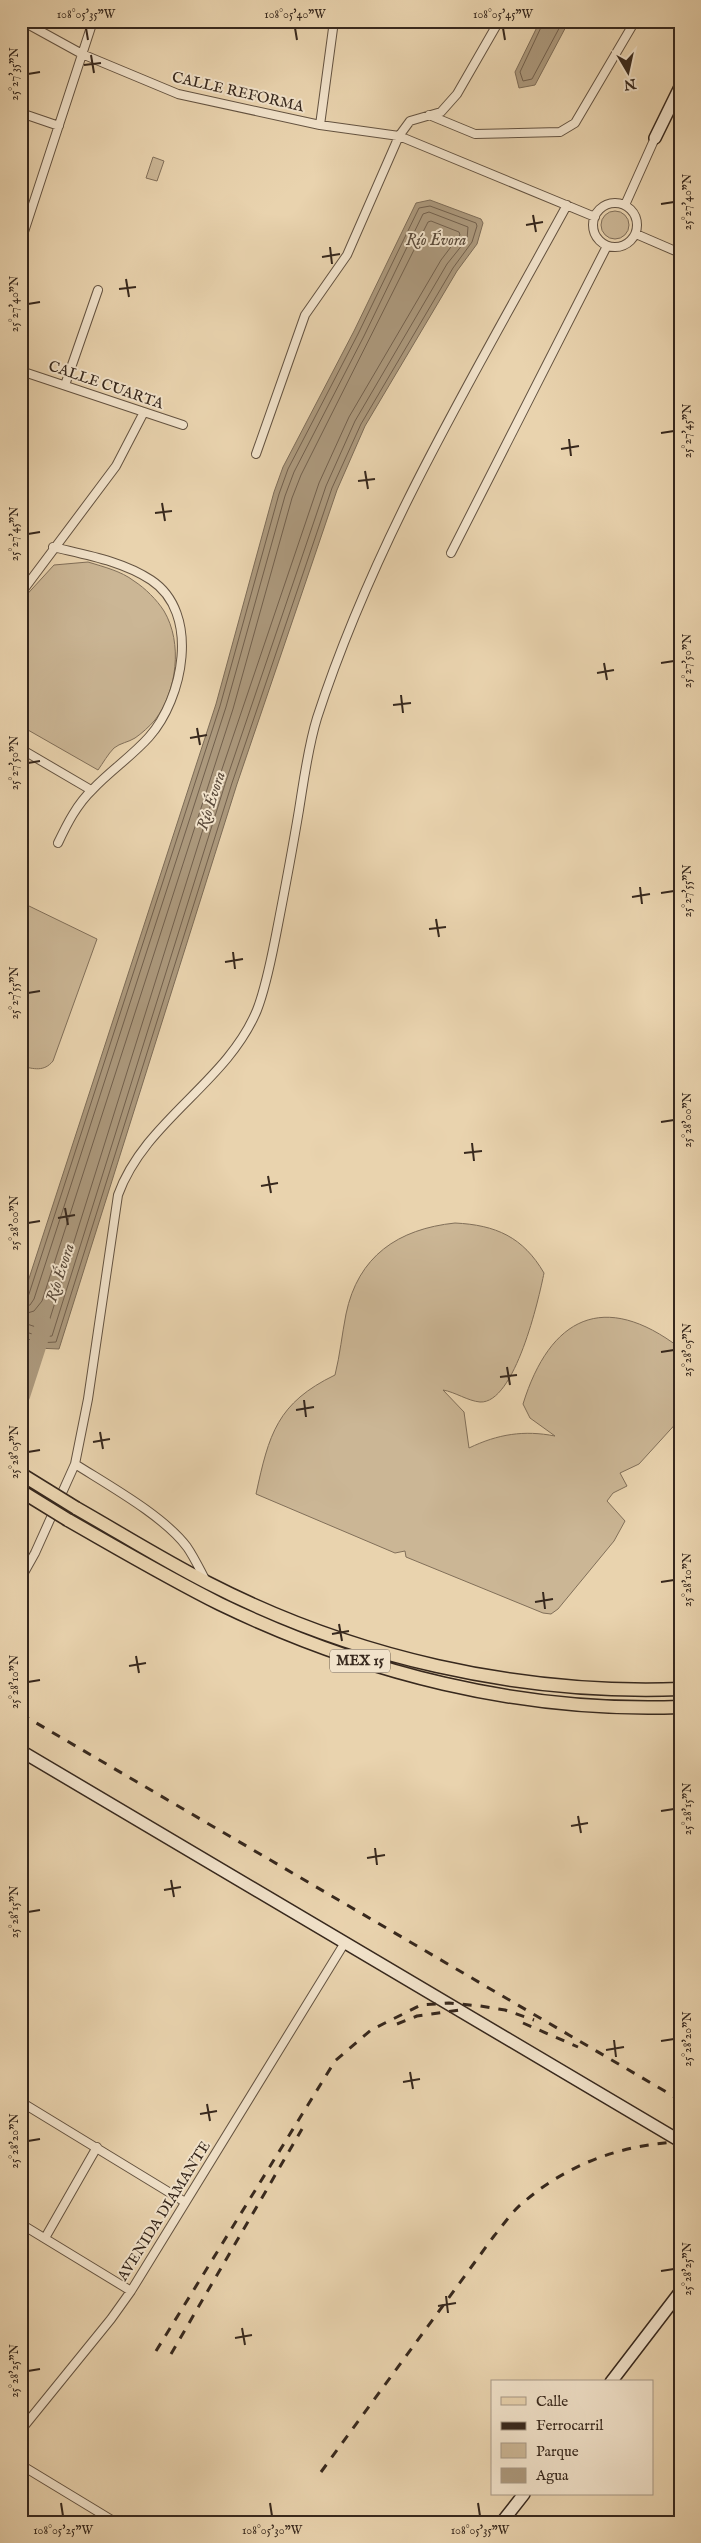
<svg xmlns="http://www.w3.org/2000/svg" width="701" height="2543" font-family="'IM FELL English',serif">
<rect width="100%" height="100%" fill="#e9d3ae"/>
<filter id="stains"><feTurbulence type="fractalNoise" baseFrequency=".004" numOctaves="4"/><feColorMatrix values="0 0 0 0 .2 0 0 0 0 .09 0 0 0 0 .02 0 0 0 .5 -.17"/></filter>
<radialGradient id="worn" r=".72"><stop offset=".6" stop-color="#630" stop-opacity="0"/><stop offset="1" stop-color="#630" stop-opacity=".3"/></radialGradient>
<path fill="#cbb695" stroke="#816f59" d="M153,157L164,161L157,181L146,178Z
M601 225a14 14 0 1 1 28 0a14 14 0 1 1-28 0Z
M88,562C104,567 121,571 134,581C145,588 157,600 164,611C183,643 177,691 155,720C150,726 141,734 135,738C129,742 120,743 114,748C108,754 103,763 98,770L21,726V601L54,565Z
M21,905L29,906L97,939L53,1061C44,1072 34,1069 21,1066Z
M455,1223C496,1225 523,1237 544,1273C539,1298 515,1404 480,1402C468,1401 455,1392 443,1390L464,1412L469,1448C498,1434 524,1430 555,1436L530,1418L523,1404C550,1317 604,1290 680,1348V1419L639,1464L620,1473L627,1486L613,1493L607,1501L625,1521L614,1541L558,1609L551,1614L543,1613L406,1557L405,1551L395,1553L256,1494C269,1434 277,1403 335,1375C340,1355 342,1334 346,1314C358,1256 398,1229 455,1223Z"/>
<path fill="#ac997d" stroke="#7d6c57" d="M540,21H569L535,85L519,88L515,72Z
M430,200L481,219L483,223L477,244L457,271L365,426L337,490L237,784L59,1349L36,1348L22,1340L21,1303L216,704L274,492L283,467L354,331L416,203Z"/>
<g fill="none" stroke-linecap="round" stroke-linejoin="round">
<path stroke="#72604d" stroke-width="1" d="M544,21L520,72L523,81L532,79L563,21
M21,1301L28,1297L220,706L279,494L288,469L358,334L419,208L430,206L476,223L477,226L472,242L453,268L361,424L332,488L232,783L56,1342L38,1343L21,1336
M21,1307L30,1305L34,1299L226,707L285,496L294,472L364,336L423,214L429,212L468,227L467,239L447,264L355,421L326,486L226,781L52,1336L40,1337L21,1330
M21,1315L34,1311L42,1301L233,709L292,498L301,475L428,222L431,221L459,232L460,235L441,260L349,417L319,483L219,778L47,1328L42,1329L21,1322"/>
<path stroke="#ac997d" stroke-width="18" d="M21,1396L44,1325"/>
<g stroke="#645341" stroke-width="10">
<path id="street" d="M22,21L82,54L178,94L320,125L399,136L595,217
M21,113L59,126
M429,115L475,134L560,132L575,123L635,21
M320,125L334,21
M593 225a22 22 0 1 1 44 0a22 22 0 1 1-44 0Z
M625,205L655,138
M636,234L680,253
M21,241L93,21
M21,371L183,425
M65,385L98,290
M256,454L305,315L347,255L399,136L410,121L441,112L457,94L499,21
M53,547C86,555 122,561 151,580C201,613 183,699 149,737C132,756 110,771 93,789C77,804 67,824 58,843
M451,553L607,246
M21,593L116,466L144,412
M21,749L91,790
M75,1464C108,1485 164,1516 187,1547C194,1557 200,1570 206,1581
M21,1578L35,1553L75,1464L88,1399L118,1195C145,1120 227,1083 257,1010C266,987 271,960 276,935C284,894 292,852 299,810C304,779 308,747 317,718C376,536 476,372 567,205
M21,2102L185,2202
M21,2224L131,2291
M45,2238L97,2147
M21,2430L111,2319L131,2291L344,1944
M21,2465L115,2522"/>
</g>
<g stroke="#37281d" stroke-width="14">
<path id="secondary" d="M655,138L680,87
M21,1751L680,2141
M611,2382L680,2292
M502,2522L524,2494"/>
</g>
<g stroke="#37281d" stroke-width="15">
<path id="primary" d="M76,1508C120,1533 163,1560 208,1583C352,1657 517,1695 680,1689
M68,1520C119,1549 168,1578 220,1604C363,1673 520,1713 680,1707"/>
</g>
<use href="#street" stroke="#f1e2ca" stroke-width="8"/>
<use href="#secondary" stroke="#f1e2ca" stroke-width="11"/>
<use href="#primary" stroke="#e9d3ae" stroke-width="12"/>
<path stroke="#37281d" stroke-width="3" stroke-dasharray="9 9" stroke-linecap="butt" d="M21,1714L680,2100
M523,2023L578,2047
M397,2024L417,2016L460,2010
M156,2351L335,2061L371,2030L421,2005L449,2003L480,2006L505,2010L534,2020
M171,2354L302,2129
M321,2472L494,2236C504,2224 513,2210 525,2201C568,2164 623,2144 680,2142"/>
<g stroke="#37281d" stroke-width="15" stroke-linecap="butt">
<path id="primary-bridge" d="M21,1474L76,1508
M21,1491L68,1520"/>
</g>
<use href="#primary-bridge" stroke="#e9d3ae" stroke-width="12"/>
</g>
<path fill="none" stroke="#37281d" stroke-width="2" d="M86,28L88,40M295,28L297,40M503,28L505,40M91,55L94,73M84,65L101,63M28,74L40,72M661,204L674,202M533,215L536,232M526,225L543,222M330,247L332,264M322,257L340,254M126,279L129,297M119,289L136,287M28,304L40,302M661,433L674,431M569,439L571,456M561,449L579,446M365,471L368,489M358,481L375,479M162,503L165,521M155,513L172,511M28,534L40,532M604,663L607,680M661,663L674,661M597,673L614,670M401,695L403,713M393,705L411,703M197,728L200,745M190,738L207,735M28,763L40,761M640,887L642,904M661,893L674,891M632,897L650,894M436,919L439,937M429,929L446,927M233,952L235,969M225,962L243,959M28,993L40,991M661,1122L674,1120M472,1143L474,1161M464,1153L482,1151M268,1176L271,1193M261,1186L278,1183M65,1208L68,1225M58,1218L75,1215M28,1223L40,1221M661,1352L674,1350M507,1367L510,1385M500,1377L517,1375M304,1400L306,1417M296,1410L314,1407M100,1432L103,1449M93,1442L110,1439M28,1452L40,1450M661,1582L674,1580M543,1592L545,1609M535,1602L553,1599M339,1624L342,1641M332,1634L349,1631M136,1656L139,1673M129,1666L146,1663M28,1682L40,1680M661,1811L674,1809M578,1816L581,1833M571,1826L588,1823M375,1848L377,1865M367,1858L385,1855M171,1880L174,1897M164,1890L181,1887M28,1912L40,1910M614,2040L616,2057M661,2041L674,2039M606,2050L624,2047M410,2072L413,2089M403,2082L420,2079M207,2104L210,2121M200,2114L217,2111M28,2141L40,2139M661,2271L674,2269M446,2296L448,2313M438,2306L456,2303M242,2328L245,2345M235,2338L252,2335M28,2371L40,2369M61,2503L63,2516M270,2503L272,2516M478,2503L480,2516"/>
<g text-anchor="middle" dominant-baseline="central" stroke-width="4" stroke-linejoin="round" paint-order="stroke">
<rect fill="#f1e2ca" stroke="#6f6051" stroke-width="1" x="330" y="1649.5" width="60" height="23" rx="4"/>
<g font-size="14" font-weight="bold" fill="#37281d">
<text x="360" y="1661">MEX 15</text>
</g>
<g font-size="15" fill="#37281d" stroke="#f1e2ca">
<text transform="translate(238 92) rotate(13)">CALLE REFORMA</text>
<text transform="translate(106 385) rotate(19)">CALLE CUARTA</text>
<text transform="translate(164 2211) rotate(-58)">AVENIDA DIAMANTE</text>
</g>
<g font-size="16" font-style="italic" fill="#5a4a3a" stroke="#f1e2ca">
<text x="436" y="241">Río Évora</text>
<text transform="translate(212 801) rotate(-72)">Río Évora</text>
<text transform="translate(61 1273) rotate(-72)">Río Évora</text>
</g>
</g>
<rect width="701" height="2543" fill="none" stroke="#e9d3ae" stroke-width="55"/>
<rect x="491" y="2380" width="162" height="115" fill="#f1e2ca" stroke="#a79885"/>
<rect x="501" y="2397" width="25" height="8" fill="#e9d3ae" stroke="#a79885"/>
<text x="536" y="2406" font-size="15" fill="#37281d">Calle</text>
<rect x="501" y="2422" width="25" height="8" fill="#37281d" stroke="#a79885"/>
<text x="536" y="2430" font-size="15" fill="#37281d">Ferrocarril</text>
<rect x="501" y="2443" width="25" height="15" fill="#cbb695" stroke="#a79885"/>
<text x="536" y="2456" font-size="15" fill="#37281d">Parque</text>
<rect x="501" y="2468" width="25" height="15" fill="#ac997d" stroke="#a79885"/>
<text x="536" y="2480" font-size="15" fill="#37281d">Agua</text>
<g transform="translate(628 72) rotate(171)" stroke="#f1e2ca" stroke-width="4" paint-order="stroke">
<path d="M0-4L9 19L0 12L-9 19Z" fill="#37281d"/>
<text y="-8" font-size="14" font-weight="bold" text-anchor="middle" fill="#37281d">N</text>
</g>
<rect x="28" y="28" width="646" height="2488" fill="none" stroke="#37281d" stroke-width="2"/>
<g font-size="12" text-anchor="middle" fill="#37281d">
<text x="86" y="18">108°05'35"W</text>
<text x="295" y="18">108°05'40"W</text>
<text x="503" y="18">108°05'45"W</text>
<text transform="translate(14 74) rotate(-90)" y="4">25°27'35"N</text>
<text transform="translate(687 202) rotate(-90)" y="4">25°27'40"N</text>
<text transform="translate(14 304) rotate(-90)" y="4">25°27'40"N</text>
<text transform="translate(687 431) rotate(-90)" y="4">25°27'45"N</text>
<text transform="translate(14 534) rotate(-90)" y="4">25°27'45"N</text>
<text transform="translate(687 661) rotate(-90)" y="4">25°27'50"N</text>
<text transform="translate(14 763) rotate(-90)" y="4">25°27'50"N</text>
<text transform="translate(687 891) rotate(-90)" y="4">25°27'55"N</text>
<text transform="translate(14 993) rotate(-90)" y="4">25°27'55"N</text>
<text transform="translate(687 1120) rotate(-90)" y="4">25°28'00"N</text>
<text transform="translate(14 1223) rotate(-90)" y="4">25°28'00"N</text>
<text transform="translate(687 1350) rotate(-90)" y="4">25°28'05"N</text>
<text transform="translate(14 1452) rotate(-90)" y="4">25°28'05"N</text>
<text transform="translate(687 1580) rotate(-90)" y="4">25°28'10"N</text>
<text transform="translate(14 1682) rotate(-90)" y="4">25°28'10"N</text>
<text transform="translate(687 1809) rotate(-90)" y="4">25°28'15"N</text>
<text transform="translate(14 1912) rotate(-90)" y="4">25°28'15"N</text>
<text transform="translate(687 2039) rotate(-90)" y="4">25°28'20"N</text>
<text transform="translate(14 2141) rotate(-90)" y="4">25°28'20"N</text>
<text transform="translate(687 2269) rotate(-90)" y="4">25°28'25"N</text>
<text transform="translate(14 2371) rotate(-90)" y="4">25°28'25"N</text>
<text x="63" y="2534">108°05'25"W</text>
<text x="272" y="2534">108°05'30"W</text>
<text x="480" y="2534">108°05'35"W</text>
</g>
<rect width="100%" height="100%" filter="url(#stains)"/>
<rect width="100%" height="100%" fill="url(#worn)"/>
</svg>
